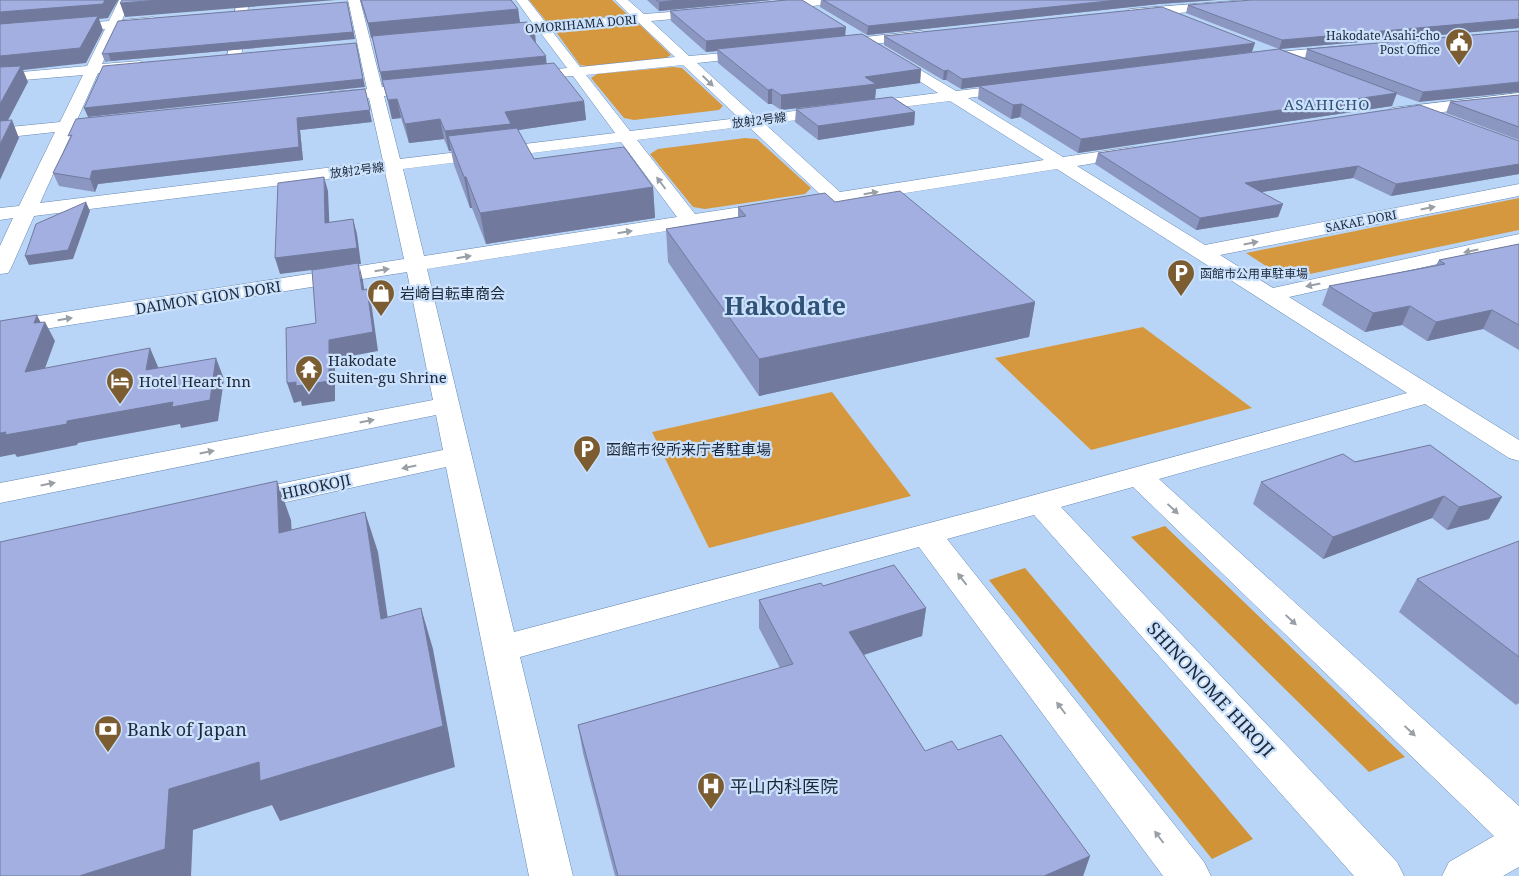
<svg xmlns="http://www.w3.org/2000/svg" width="1519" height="876" font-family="'Noto Serif','Noto Sans JP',serif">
<rect width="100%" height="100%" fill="#b8d5f8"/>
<path fill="#d6983e" d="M529,0H612L628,15L552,22L546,21Z
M638,23L671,55L666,58L587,66L580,65L556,32Z
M673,67L682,68L723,106L719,110L634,120L624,118L591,78L597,74Z
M745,138L757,139L811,188L805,194L705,209L693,207L650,154L658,149Z
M1519,198V230L1286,279L1246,253Z
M1143,327L1252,408L1091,450L995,358Z
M832,392L911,496L709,548L652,432Z"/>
<path fill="#d09337" d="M1165,526L1405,757L1369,772L1131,537Z
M1025,568L1253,839L1212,859L989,580Z"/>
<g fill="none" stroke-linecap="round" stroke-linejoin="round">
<g stroke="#6688b0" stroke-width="1">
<path id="minor" d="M119,0H131L122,20L153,17L159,21L153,25L119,27L102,64L140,61L147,65L140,69L98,73L77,120L110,116L118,121L110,126L73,130L40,203L383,161L369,98L330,102L322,97L330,92L367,89L348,0H360L382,87L421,84L428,88L421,92L384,96L400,159L615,133L573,76L519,80L517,77L524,73L567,68L540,32L496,36L490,32L496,28L534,25L516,0H528L546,23L631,16L615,0H628L644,14L711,9L713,12L707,16L651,21L689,56L759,50L761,53L759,56L754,57L697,63L755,116L938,93L885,59L883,56L890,52L956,91L1016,84L1021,85L1023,88L1021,91L968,98L1063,157L1132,147L1138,148L1141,152L1138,156L1077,166L1205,245L1519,184V196L1220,255L1273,288L1519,234V246L1289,297L1519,440V461L1509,458L1425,404L1159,479L1519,806V867L1503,876H1442L1449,862L1494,836L1133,487L1061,507L1397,862L1404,876H1354L1034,515L947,539L1204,862L1211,876H1163L919,547L520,657L573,876H529L446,467L245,511L234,508L230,501L234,494L245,491L443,450L436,415L0,503V483L433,400L407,272L0,336V322L404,259L385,172L34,216L11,268L8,273L0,274V246L13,218L0,220V208L19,206L55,132L0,138V128L60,122L83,75L0,82V74L87,66L105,29L0,37V29L109,21ZM638,22L675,57L580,67L552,31ZM683,65L739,118L630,131L586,75ZM950,101L1044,160L840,192L765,124ZM748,126L821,195L695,214L637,140ZM621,142L677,217L424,256L403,169ZM1057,169L1407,393L994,506L514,632L427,269Z
M237,0H249L241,57L234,61L227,57Z
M796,0H839L833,4L770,10L764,6L770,2Z
M1245,0H1294L1288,4L1130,17L1124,13L1130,9Z
M921,31L926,32L928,35L926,38L837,48L830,44L837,40Z
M1343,46L1348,47L1350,50L1348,53L1257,62L1250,58L1257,54Z
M1519,93V103L1392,118L1384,113L1392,108Z"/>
</g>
<use href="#minor" fill="#fff" fill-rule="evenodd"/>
</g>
<path fill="#8b96c1" d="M360,0H511L518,9L520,23L536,44L547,64L584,101L586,120L518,130L534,159L653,187L655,218L486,244L472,208H470L454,165L451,151H449L444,139L409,143L401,118L392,119L372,38Z
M647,0H771L659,11Z
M821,0H1216L1159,4L867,35L820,7Z
M1519,0V28L1280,49L1305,58L1307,49L1519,31L1419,102L1396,94L1392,106L1078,153L1020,117L1011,119L978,99L979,86L961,89L946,80H943L884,45V36L1252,52L1279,49L1186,13L1188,5Z
M670,11L846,36L921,69L920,83L876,89L875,99L781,110L772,104H768L718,63L717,51L706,52L671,21Z
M355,39L111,61L105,62L102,54Z
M1519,95V140L1446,113L1450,102Z
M796,109L915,112L914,125L818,140L795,122Z
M372,122L300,130L303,160L98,184L95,192L59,186L53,173L70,140Z
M1519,141V174L1391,196L1353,178L1261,192L1283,204L1278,217L1196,230L1095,164L1098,153Z
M835,202L1035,302L1029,337L759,396L668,262L666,229L738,217V207Z
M1519,244V350L1483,329L1427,341L1402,325L1365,332L1322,305L1329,286L1436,265L1439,260Z
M1430,445L1489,519L1447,530L1432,518L1323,559L1253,504L1261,482Z
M1519,541V703L1516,705L1399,612L1417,579Z
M823,586L926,608L922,636L864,655L925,751L958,750L1090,856L1083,876H615L583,753L578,725L780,668L759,628V600Z"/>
<path fill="#717a9d" d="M105,0H118L108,18L99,19L103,30L86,63L23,70L28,82L5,126L0,127V12Z
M160,0H336L125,17L120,3Z
M680,0H771L659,11V2Z
M1118,0H1216L1159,4L867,35L868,26Z
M347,2L355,39L111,61L108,53Z
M518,9L520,23L371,38L368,23Z
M1519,14V28L1279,49L1282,40Z
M846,27L845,38L717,49V51L706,52V41Z
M535,32L536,44L528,33Z
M356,43L365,87L88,117L84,108Z
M1255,43L1252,52L961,89L962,79Z
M546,56L547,69L383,86L380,72Z
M921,69L920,83L876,89L875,99L781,110V95L865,77Z
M948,70L946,80H943L944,71Z
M1519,82V92L1419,102L1423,92Z
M365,89L372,122L300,130L303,160L98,184L95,192L90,179L92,171L297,118Z
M772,89V104H768V90Z
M1397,93L1392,106L1078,153L1081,139Z
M397,99L401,118L392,119L388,100Z
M584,101L586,120L512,131L448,136L451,151H449L445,131L505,112Z
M1022,104L1020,117L1011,119L1013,105Z
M915,112L914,125L818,140V126Z
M440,119L444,139L409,143L405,124Z
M12,120L19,138L0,180V144Z
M1519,164V174L1391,196L1396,184Z
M1358,166L1353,178L1242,195L1245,183Z
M324,177L328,191L330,238L325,223Z
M464,177H466L472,208H470Z
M653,187L655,218L486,244L480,213Z
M86,202L90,211L73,259L29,265L25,256Z
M1283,204L1278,217L1196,230L1200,218Z
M353,219L357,234L361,264H359L363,281L367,308L362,290L359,264L280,274L275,258Z
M367,289L372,308L378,351L335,359V401L302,406L301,401L294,403L287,383L296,382L329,340Z
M1035,302L1029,337L759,396V359Z
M1410,306L1402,325L1365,332L1373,313Z
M1492,310L1483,329L1427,341L1436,322Z
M37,315L43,327L45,322L55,341L36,393L25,372L34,323Z
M150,348L159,369L146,370Z
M216,358L224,379L218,421L181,428L180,424L78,443L77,445L17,457L15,454L0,457V433L67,421Z
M277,481L291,520L294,573L279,533Z
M1444,496L1432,518L1323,559L1333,537Z
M1502,497L1489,519L1447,530L1459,507Z
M365,512L378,552L394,660L381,619Z
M421,608L433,649L455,767L280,821L272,805L193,830L191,876H79L169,789Z
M926,608L922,636L847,660L849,632Z
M1090,856L1083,876H1044Z"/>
<path fill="#a2afe0" stroke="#717a9d" d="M0,0H105L103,4L0,12Z
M122,0H160L120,3Z
M361,0H511L518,9L368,23Z
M656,0H680L659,2Z
M787,0H802L846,27L706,41L670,11Z
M823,0H1118L868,26Z
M1252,0H1519V14L1518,15H1519V19L1282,40L1188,5Z
M347,2L353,32L102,54L118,21Z
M1162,7L1255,43L962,79L948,70L944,71L884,36Z
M98,16L80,48L0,56V24Z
M527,22L535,32L528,33L546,56L380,72L372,36Z
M1519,31V82L1423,92L1307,49Z
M862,34L921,69L865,77L876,84L781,95L772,89L768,90L717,49Z
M356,43L363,79L84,108L103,66Z
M1279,49L1397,93L1081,139L1022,104L1013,105L979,86Z
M554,63L584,101L505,112L511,124L445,131L440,119L405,124L397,99L388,100L382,80Z
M21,66L0,104V67Z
M365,89L370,110L297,118L299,147L92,171L90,179L53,173L72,135L68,136L76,119Z
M1519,95V127L1450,102Z
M892,97L915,112L818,126L796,109Z
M1420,105L1519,141V164L1396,184L1358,166L1245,183L1283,204L1200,218L1098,153Z
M12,120L0,144V121Z
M517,128L534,159L624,147L653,187L480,213L466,177H464L448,136Z
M324,177L325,223L353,219L357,248L275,258L278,183Z
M900,191L1035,302L759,359L666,229L746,216L738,207L825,193L835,202Z
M86,202L68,250L25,256L36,224Z
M1519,244V325L1492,310L1436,322L1410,306L1373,313L1329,286L1445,264L1439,260Z
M358,263L362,290L367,289L373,332L329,340V381L296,386V382L287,383L286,328L316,323L312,270Z
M37,315L34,323L45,322L25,372L150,348L146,370L216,358L210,400L172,407L173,402L67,421V424L5,435L6,432L0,433V321Z
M1430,445L1502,497L1459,507L1444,496L1333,537L1261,482L1343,454L1355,462Z
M277,481L279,533L365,512L381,619L421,608L443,726L260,781L259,762L169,789L165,849L79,876H0V542Z
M1519,541V657L1417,579Z
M894,565L926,608L849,632L925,751L952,741L958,750L1001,735L1090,856L1044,876H618L578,725L793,664L759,600L821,583L823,586Z"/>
<defs><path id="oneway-solid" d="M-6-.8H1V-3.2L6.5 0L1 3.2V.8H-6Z" transform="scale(1.25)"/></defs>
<g fill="#999fa6">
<use href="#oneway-solid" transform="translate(708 81) rotate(44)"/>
<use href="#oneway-solid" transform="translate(661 183) rotate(-127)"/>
<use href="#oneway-solid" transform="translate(871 193) rotate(-9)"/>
<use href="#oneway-solid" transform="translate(1428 208) rotate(-11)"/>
<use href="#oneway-solid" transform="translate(625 232) rotate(-9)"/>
<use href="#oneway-solid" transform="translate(1251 243) rotate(-11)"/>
<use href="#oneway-solid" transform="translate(1471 251) rotate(168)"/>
<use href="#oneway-solid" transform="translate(464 257) rotate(-9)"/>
<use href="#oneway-solid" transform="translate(382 270) rotate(-9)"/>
<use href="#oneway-solid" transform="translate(1313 285) rotate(168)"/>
<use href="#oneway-solid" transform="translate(65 319) rotate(-9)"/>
<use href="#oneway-solid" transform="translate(367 421) rotate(-11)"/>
<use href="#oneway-solid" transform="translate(207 452) rotate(-11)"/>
<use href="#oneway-solid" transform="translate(409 467) rotate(168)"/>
<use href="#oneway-solid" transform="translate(48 484) rotate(-11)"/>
<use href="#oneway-solid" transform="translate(1173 509) rotate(43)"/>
<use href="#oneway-solid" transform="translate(962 579) rotate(-128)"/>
<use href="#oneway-solid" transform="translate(1291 620) rotate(43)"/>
<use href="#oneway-solid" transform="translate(1061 708) rotate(-127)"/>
<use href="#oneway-solid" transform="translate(1410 731) rotate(43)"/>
<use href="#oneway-solid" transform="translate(1159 837) rotate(-127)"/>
</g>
<defs>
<g id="civic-pin" transform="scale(1.4375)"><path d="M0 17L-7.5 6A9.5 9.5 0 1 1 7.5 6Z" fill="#7c5d32" stroke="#cce2fc"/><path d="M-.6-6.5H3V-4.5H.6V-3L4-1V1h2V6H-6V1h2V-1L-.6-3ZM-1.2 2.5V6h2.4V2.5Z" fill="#fff"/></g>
<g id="parking-pin" transform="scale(1.4375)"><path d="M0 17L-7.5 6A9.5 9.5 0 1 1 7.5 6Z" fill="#7c5d32" stroke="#cce2fc"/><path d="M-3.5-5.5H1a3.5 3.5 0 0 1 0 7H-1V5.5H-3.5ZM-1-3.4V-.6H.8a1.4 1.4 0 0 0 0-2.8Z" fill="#fff"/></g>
<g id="shop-pin" transform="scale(1.4375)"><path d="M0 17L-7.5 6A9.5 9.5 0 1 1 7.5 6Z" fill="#7c5d32" stroke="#cce2fc"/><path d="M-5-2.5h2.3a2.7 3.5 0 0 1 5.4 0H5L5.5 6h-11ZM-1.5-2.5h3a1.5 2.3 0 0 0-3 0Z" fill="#fff"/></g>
<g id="temple-pin" transform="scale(1.4375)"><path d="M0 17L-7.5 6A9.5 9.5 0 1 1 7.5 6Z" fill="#7c5d32" stroke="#cce2fc"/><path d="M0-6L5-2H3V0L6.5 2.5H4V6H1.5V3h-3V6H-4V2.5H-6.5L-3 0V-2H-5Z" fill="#fff"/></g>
<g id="hotel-pin" transform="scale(1.4375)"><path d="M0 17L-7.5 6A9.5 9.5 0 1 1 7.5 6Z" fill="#7c5d32" stroke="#cce2fc"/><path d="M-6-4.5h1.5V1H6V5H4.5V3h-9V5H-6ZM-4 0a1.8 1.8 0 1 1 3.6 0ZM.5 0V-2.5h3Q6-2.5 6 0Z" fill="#fff"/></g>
<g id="bank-pin" transform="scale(1.4375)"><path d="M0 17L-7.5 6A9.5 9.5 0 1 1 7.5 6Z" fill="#7c5d32" stroke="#cce2fc"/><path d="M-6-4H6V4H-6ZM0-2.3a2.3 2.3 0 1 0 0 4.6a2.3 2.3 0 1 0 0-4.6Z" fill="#fff"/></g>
<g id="hospital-pin" transform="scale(1.4375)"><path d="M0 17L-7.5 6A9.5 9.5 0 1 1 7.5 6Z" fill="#7c5d32" stroke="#cce2fc"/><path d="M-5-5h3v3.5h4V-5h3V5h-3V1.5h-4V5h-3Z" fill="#fff"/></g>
</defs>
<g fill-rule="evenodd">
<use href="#civic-pin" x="1459" y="42"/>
<use href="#parking-pin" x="1181" y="273"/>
<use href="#shop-pin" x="381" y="293"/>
<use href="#temple-pin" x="309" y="369"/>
<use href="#hotel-pin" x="120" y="381"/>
<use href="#parking-pin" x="587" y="449"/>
<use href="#bank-pin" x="108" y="729"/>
<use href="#hospital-pin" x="711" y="786"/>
</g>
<g text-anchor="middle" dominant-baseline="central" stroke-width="4.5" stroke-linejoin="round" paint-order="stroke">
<g font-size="12" fill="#1c293a" stroke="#cce2fc">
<text transform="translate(581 24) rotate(-5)">OMORIHAMA DORI</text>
<text transform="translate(759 120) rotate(-7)">放射2号線</text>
<text transform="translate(357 170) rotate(-7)">放射2号線</text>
<text transform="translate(1361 221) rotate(-11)">SAKAE DORI</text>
</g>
<g font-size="12" fill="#1c293a" stroke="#cce2fc" text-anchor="end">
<text x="1440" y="35">Hakodate Asahi-cho<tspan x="1440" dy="14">Post Office</tspan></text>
<text x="1200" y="273" text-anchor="start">函館市公用車駐車場</text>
</g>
<g font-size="15" letter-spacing="1" fill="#315176" stroke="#cce2fc">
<text x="1327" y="104">ASAHICHO</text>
</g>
<g font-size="15" fill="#1c293a" stroke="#cce2fc" text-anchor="start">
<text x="400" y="293">岩崎自転車商会</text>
<text x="328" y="360">Hakodate<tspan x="328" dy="17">Suiten-gu Shrine</tspan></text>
<text x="139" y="381">Hotel Heart Inn</text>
<text x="606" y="449">函館市役所来庁者駐車場</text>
</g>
<g font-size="15" fill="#1c293a" stroke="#cce2fc">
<text transform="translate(208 297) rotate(-9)">DAIMON GION DORI</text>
<text transform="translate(316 486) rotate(-12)">HIROKOJI</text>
</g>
<g font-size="18" fill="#1c293a" stroke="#cce2fc">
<text transform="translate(1211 689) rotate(47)">SHINONOME HIROJI</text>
</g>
<g font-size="18" fill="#1c293a" stroke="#cce2fc" text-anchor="start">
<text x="127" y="729">Bank of Japan</text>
<text x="730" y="786">平山内科医院</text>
</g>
<g font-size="25" font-weight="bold" fill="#315176" stroke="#cce2fc">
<text x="785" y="305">Hakodate</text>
</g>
</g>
</svg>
